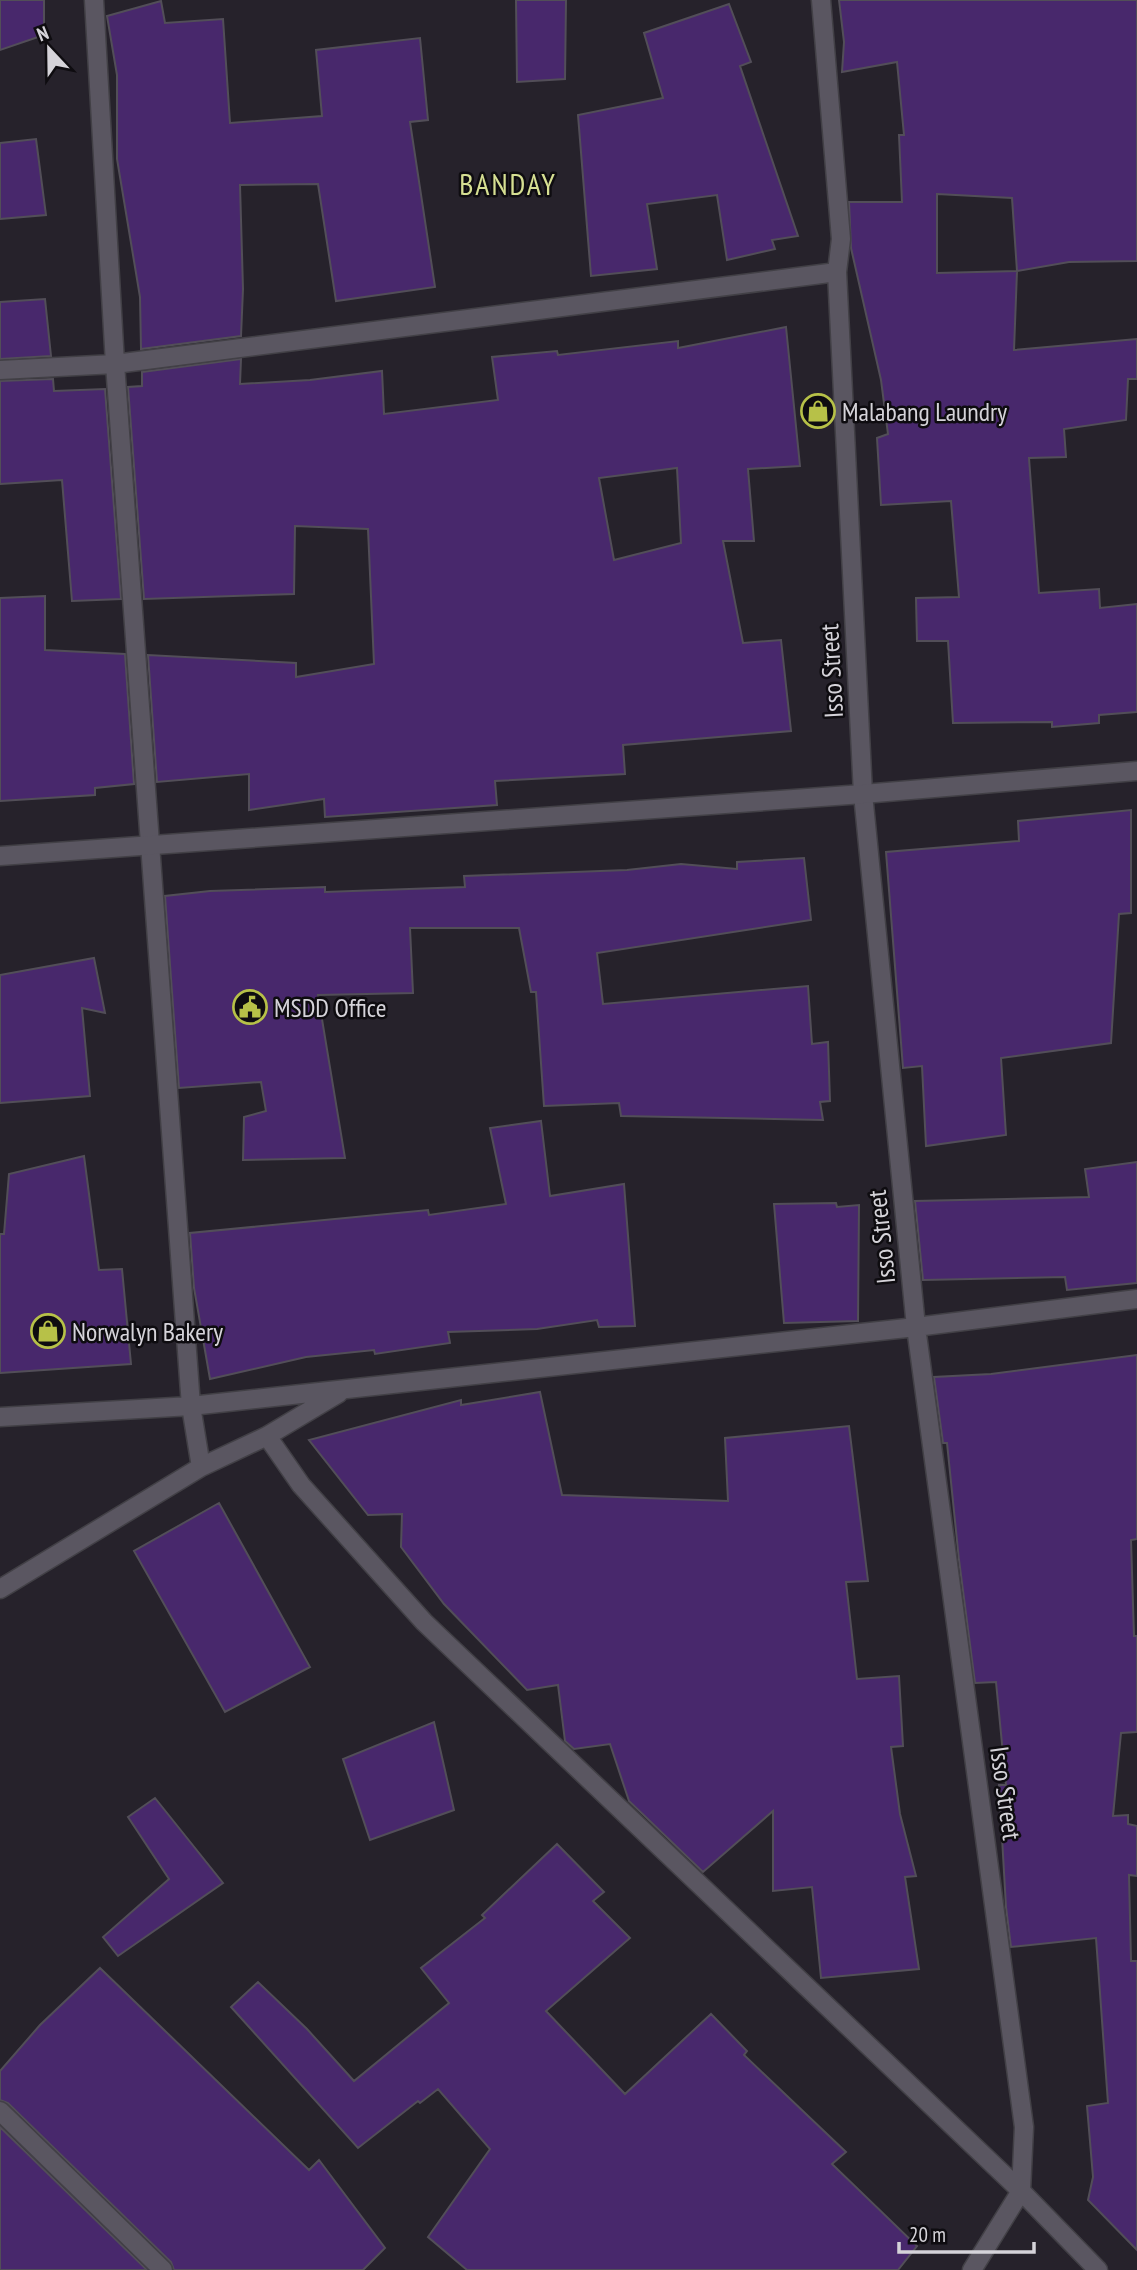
<svg xmlns="http://www.w3.org/2000/svg" width="1137" height="2270" font-family="'PT Sans Narrow',sans-serif">
<rect width="100%" height="100%" fill="#26222b"/>
<path fill="#48286c" stroke="#524e58" stroke-width="2" fill-rule="evenodd" d="M0,0H44V35L0,50Z
M516,0H566L565,79L517,82Z
M839,0H1137V261L1069,262L1017,271L1014,350L1137,339V379H1128L1126,420L1064,429L1066,457L1029,458L1039,593L1099,589L1100,608L1137,604V712L1099,715V723L1052,727V722L953,723L948,641H917L916,598L959,597L951,501L881,505L877,438L888,434L881,380L851,248L849,202H902L899,135H904L897,62L842,72L844,42ZM937,194L1012,198L1017,271L937,273Z
M161,1L165,23L223,19L230,123L322,116L316,50L420,38L428,120L410,122L435,287L336,301L318,184L240,185L243,289L241,336L141,349L140,297L117,159V75L107,16Z
M729,4L751,62L740,66L798,236L772,240L775,249L727,260L717,195L647,204L657,269L591,276L578,115L663,98L644,33Z
M36,139L46,215L0,219V143Z
M45,299L51,356L0,359V302Z
M786,327L800,466L748,469L754,541H723L743,643L781,640L791,731L623,745L625,774L495,781L497,805L325,817L324,799L249,810V774L157,782L148,655L296,663V677L374,664L368,529L295,526L294,594L144,599L128,387L142,386V372L241,359L240,384L310,380L382,371L384,414L498,400L492,357L557,351L558,355L678,341V348ZM677,468L681,543L614,560L599,478Z
M53,379L54,391L105,389L121,599L72,601L62,480L0,484V381Z
M45,596V650L125,654L134,784L95,788V795L0,801V598Z
M1131,810V913L1119,914L1111,1043L1001,1058L1006,1135L926,1146L922,1066L903,1068L886,852L1019,841L1018,821Z
M804,858L811,920L597,953L603,1004L808,986L812,1044L828,1042L830,1101L820,1102L823,1120L621,1116L619,1103L544,1106L536,992H531L519,928H410L413,993L318,995L345,1158L243,1160L244,1117L266,1111L261,1082L179,1088L165,896L210,891L325,887V892L465,887L464,876L627,870L681,864L737,869V862Z
M94,958L105,1013L82,1008L90,1096L0,1103V975Z
M541,1121L550,1196L624,1184L635,1326L599,1327L597,1320L537,1329L448,1332L450,1343L375,1354L374,1350L306,1357L210,1379L194,1288L190,1233L428,1210L429,1215L506,1204L490,1128Z
M84,1156L99,1270L122,1269L131,1364L0,1373V1234H4L9,1174Z
M1137,1162V1283L1067,1290L1065,1277L923,1280L915,1201L1089,1197L1085,1169Z
M836,1203L837,1207L859,1205L858,1321L784,1323L774,1204Z
M1137,1355V1539L1131,1540L1134,1636H1137V1732L1121,1733L1113,1816L1128,1815V1824L1137,1826V1876L1129,1875L1131,1961H1137V2250L1088,2200L1093,2177L1087,2106L1108,2103L1096,1938L1011,1947L1006,1907L999,1785H1006L996,1682L975,1683L959,1560L947,1443H943L934,1377L991,1374Z
M540,1392L562,1495L728,1501L725,1438L849,1426L868,1581L846,1582L857,1679L899,1676L903,1746L891,1747L900,1814L916,1876L905,1877L919,1969L821,1978L812,1887L773,1891V1811L703,1872L629,1801L610,1744L574,1749L565,1741L558,1685L527,1690L444,1604L401,1547L402,1514L368,1515L309,1440L461,1400V1405Z
M219,1503L310,1667L225,1712L134,1551Z
M434,1722L454,1810L370,1840L343,1759Z
M155,1798L223,1883L118,1956L103,1937L169,1879L128,1817Z
M557,1844L604,1892L593,1901L630,1938L546,2011L625,2094L711,2014L747,2051L744,2055L846,2152L832,2164L917,2246L898,2270H467L428,2237L490,2149L438,2089L420,2103L418,2101L358,2148L231,2007L258,1982L307,2029L354,2081L449,2003L421,1968L485,1918L482,1915Z
M100,1968L309,2170L319,2160L385,2248L363,2270H174L171,2262L8,2103L0,2100V2071L40,2025Z
M0,2127L147,2270H0Z"/>
<g fill="none" stroke-linecap="round" stroke-linejoin="round">
<g stroke="#424046" stroke-width="21">
<path id="minor" d="M94,0L115,364L191,1406L201,1467
M821,0L841,239L837,272L863,794L916,1327L1024,2127L1021,2191L972,2270
M0,370L115,364L837,272
M0,1417L191,1406L916,1327L1137,1299
M267,1436L301,1485L424,1622L1021,2191L1098,2270
M0,1589L201,1467L267,1436L339,1393
M0,2111L163,2270"/>
</g>
<g stroke="#424046" stroke-width="21">
<path id="tertiary" d="M0,856L863,794L1137,771"/>
</g>
<use href="#minor" stroke="#5a5661" stroke-width="18"/>
<use href="#tertiary" stroke="#5a5661" stroke-width="18"/>
</g>
<defs>
<g id="shop-ring" transform="scale(1.75)"><circle r="9.5" fill="#0e0c10" stroke="#b7c148" stroke-width="1.5"/><path d="M-5-2.5h2.3a2.7 3.5 0 0 1 5.4 0H5L5.5 6h-11ZM-1.5-2.5h3a1.5 2.3 0 0 0-3 0Z" fill="#b7c148"/></g>
<g id="civic-ring" transform="scale(1.75)"><circle r="9.5" fill="#0e0c10" stroke="#b7c148" stroke-width="1.5"/><path d="M-.6-6.5H3V-4.5H.6V-3L4-1V1h2V6H-6V1h2V-1L-.6-3ZM-1.2 2.5V6h2.4V2.5Z" fill="#b7c148"/></g>
</defs>
<g fill-rule="evenodd">
<use href="#shop-ring" x="818" y="411"/>
<use href="#civic-ring" x="250" y="1007"/>
<use href="#shop-ring" x="48" y="1331"/>
</g>
<g text-anchor="middle" dominant-baseline="central" stroke-width="5" stroke-linejoin="round" paint-order="stroke">
<g font-size="26" fill="#d5d3d9" stroke="#0e0c10" text-anchor="start">
<text x="842" y="411">Malabang Laundry</text>
<text x="274" y="1007">MSDD Office</text>
<text x="72" y="1331">Norwalyn Bakery</text>
</g>
<g font-size="26" fill="#d5d3d9" stroke="#0e0c10">
<text transform="translate(831 671) rotate(-93)">Isso Street</text>
<text transform="translate(881 1237) rotate(-96)">Isso Street</text>
<text transform="translate(1006 1793) rotate(82)">Isso Street</text>
</g>
<g font-size="30" letter-spacing="2" fill="#d6df92" stroke="#0e0c10">
<text x="508" y="183">BANDAY</text>
</g>
</g>
<g transform="translate(49 49) rotate(338)" stroke="#0e0c10" stroke-width="5" paint-order="stroke">
<path d="M0-5L12 26L0 18L-12 26Z" fill="#d5d3d9"/>
<text y="-10" font-size="19" font-weight="bold" text-anchor="middle" fill="#d5d3d9">N</text>
</g>
<path d="M899 2242v10h135v-10" fill="none" stroke="#d5d3d9" stroke-width="3.5"/>
<text x="909" y="2242" font-size="21" fill="#d5d3d9" stroke="#0e0c10" stroke-width="5" paint-order="stroke">20 m</text>
</svg>
